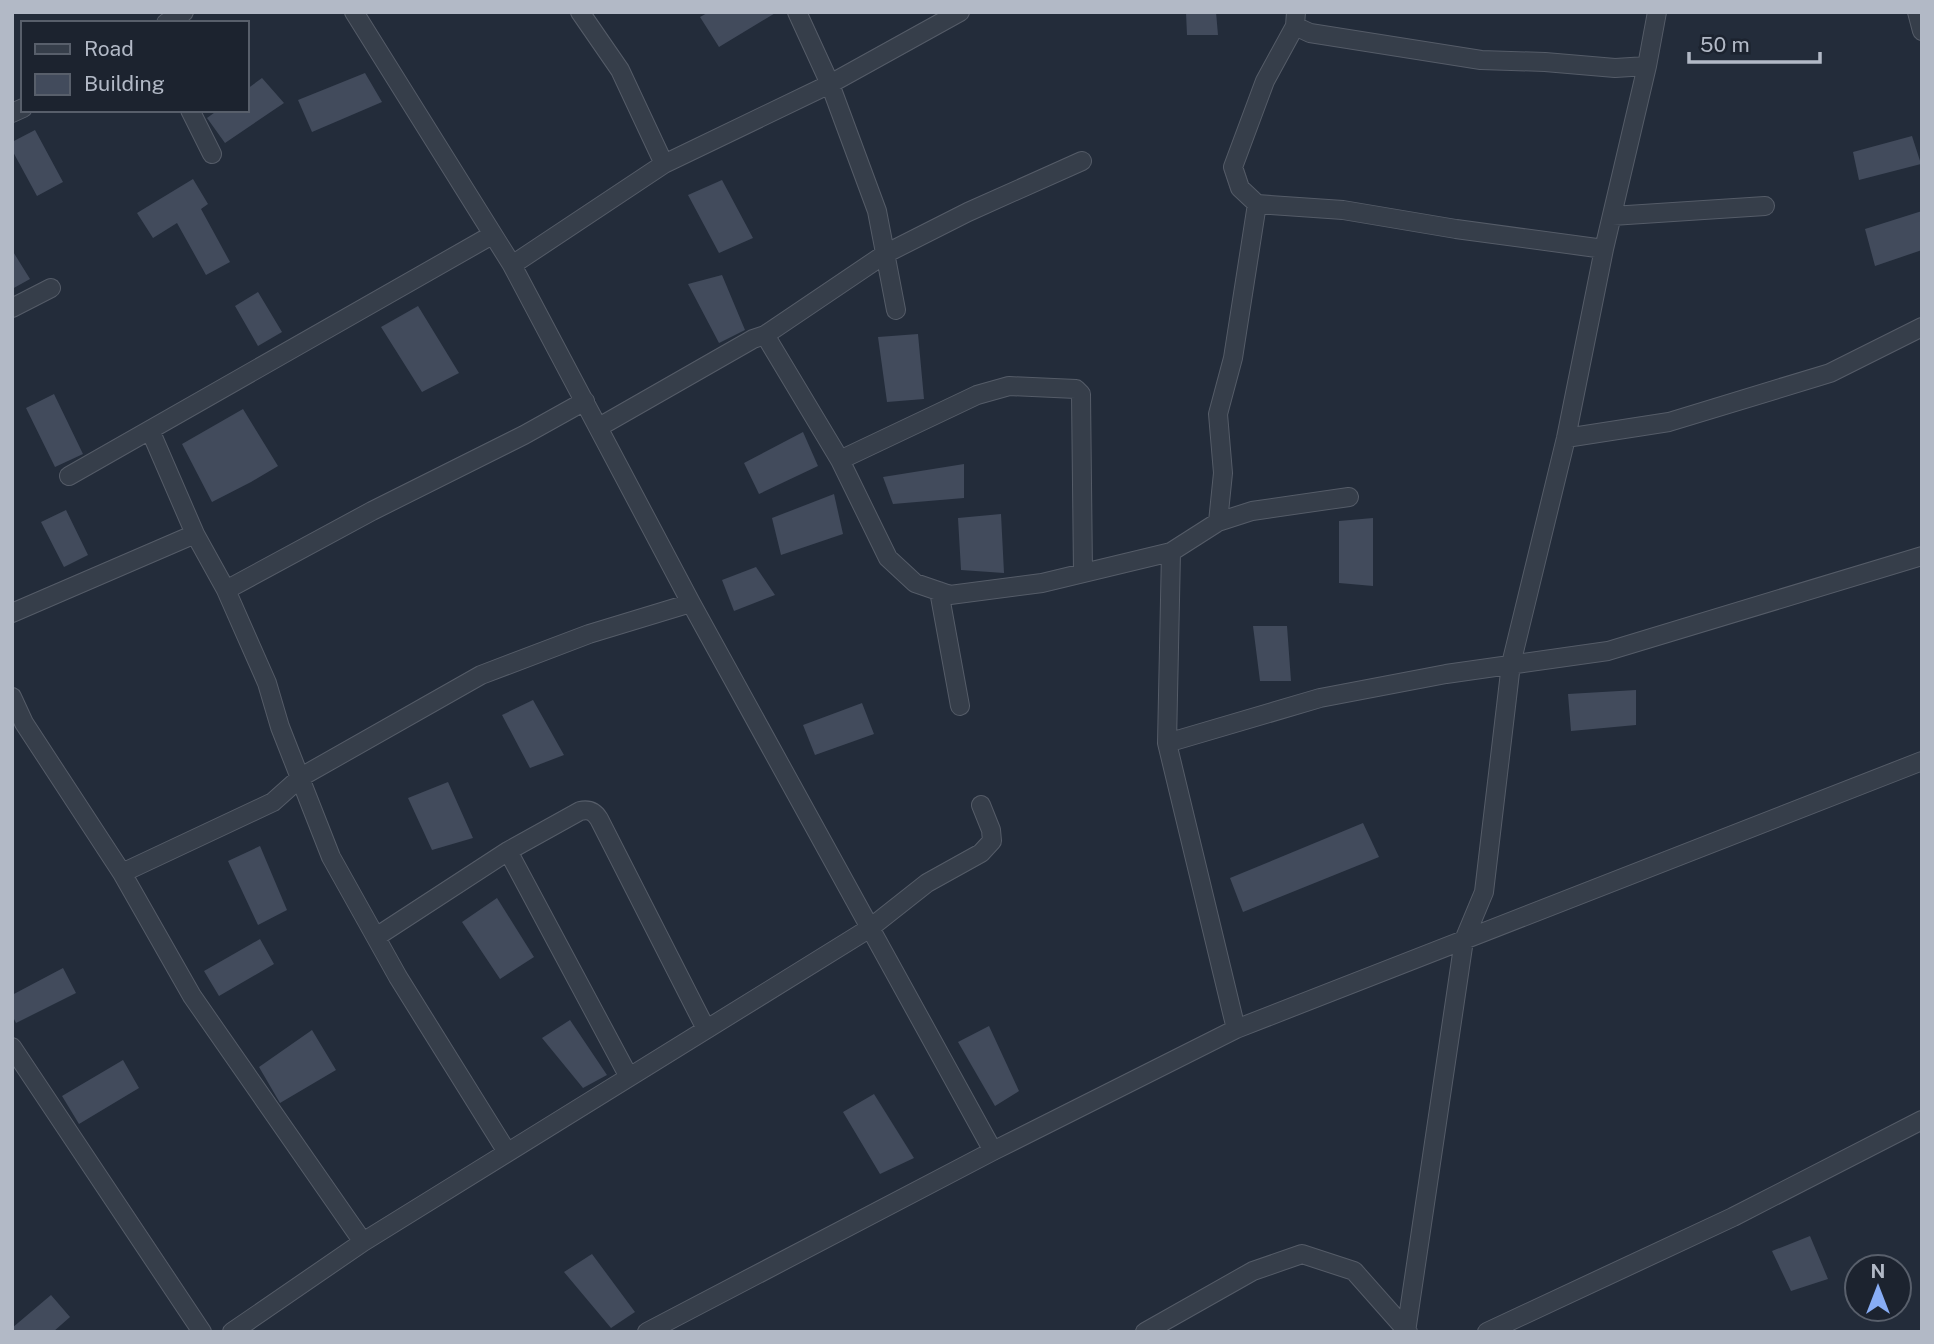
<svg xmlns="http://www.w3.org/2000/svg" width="1934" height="1344" font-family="'Public Sans',sans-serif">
<rect width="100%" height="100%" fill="#232c3a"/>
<path fill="#424b5c" d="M709,12H777L719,47L700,17Z
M1186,12H1216L1218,35H1187Z
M365,73L382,102L312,132L298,100Z
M262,78L284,103L225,143L207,118L218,110H247V89Z
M35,130L63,182L37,196L12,150V142Z
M1912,136L1921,164L1859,180L1853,152Z
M193,179L208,204L201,209L230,262L206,275L177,223L153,238L137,213Z
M722,180L753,238L719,253L688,195Z
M1922,211V250L1875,266L1865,229Z
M12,250L30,279L12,289Z
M722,275L745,330L719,343L688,284Z
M258,292L282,332L258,346L235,306Z
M418,306L459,373L422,392L381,327Z
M918,334L924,399L887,402L878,337Z
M54,394L83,454L55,467L26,408Z
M243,409L278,466L251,482L212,502L182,444Z
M803,432L818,466L759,494L744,463Z
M964,464V498L893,504L883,477Z
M834,494L843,534L781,555L772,518Z
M66,510L88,555L64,567L41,522Z
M1001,514L1004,573L961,570L958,518Z
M1373,518V586L1339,583V521Z
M756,567L775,595L734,611L722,580Z
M1253,626H1287L1291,681H1260Z
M1636,690V725L1571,731L1568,694Z
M533,700L564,755L530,768L502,715Z
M862,703L874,734L815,755L803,725Z
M448,782L473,838L432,850L408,798Z
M1363,823L1379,857L1243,912L1230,878Z
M260,846L287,910L258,925L228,861Z
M497,898L534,957L500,979L462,922Z
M260,939L274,964L219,996L204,971Z
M63,968L76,993L16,1023L12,1015V995Z
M570,1020L607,1075L583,1088L542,1038Z
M989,1026L1019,1091L995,1106L958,1042Z
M312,1030L336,1070L280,1103L259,1067Z
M123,1060L139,1088L79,1124L62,1096Z
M874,1094L914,1158L880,1174L843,1112Z
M1810,1236L1828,1279L1791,1291L1772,1251Z
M592,1254L635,1312L611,1328L564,1272Z
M51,1295L70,1317L53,1332H12V1328Z"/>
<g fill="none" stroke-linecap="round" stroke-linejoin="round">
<g stroke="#555c68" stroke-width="20">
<path id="minor" d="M354,12L512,265L691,603L993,1151
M580,12L620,70L664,164
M797,12L830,84L877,211L896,310
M1296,12L1295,26L1310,33L1481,60L1545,62L1615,68L1647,66
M1917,12L1922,31
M166,23L184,12
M190,110L212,154
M12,113L23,108
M1257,204L1240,188L1233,167L1265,81L1295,26
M1612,216L1765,206
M512,265L664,164L830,84L960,12
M12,308L51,288
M765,335L840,460L977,395L1009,386L1076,389L1081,394L1083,573
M599,427L753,339L765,335L885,254L968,212L1082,161
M150,430L195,534L226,590L267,683L280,727L331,857L398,977L507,1152
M1566,438L1669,422L1830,373L1922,327
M840,460L888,558L915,583L950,595L1042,583L1171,552L1218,522L1252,511L1349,497
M69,476L492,235
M1218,522L1223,473L1218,414L1233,358L1257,204L1343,210L1456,229L1604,249
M226,590L372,511L524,435L585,401
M939,591L960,706
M12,613L195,534
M12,697L24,723L122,873L192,996L363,1242
M1167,743L1171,552
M508,851L629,1077
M122,873L273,802L301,777L481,675L589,634L691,603
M376,937L508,851L580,811C589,809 594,811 599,819L706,1029
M1236,1029L1167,743L1320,698L1446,674L1608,651L1922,556
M12,1047L202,1332
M232,1332L363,1242L870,928L927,883L981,853L992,841L991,830L981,805
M647,1332L993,1151L1236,1029L1922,761
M1145,1332L1253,1271L1302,1254L1354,1271L1408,1332
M1406,1332L1464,940L1484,892L1511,664L1566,438L1604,249L1647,66L1657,12
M1487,1332L1733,1217L1922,1120"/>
</g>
<use href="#minor" stroke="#363e4a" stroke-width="18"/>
</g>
<rect width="1934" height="1344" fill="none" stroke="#b2b9c6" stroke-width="28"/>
<rect x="21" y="21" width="228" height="91" fill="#1c232f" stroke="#585f6b" stroke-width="2"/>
<rect x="35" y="44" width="35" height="10" fill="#363e4a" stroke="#585f6b" stroke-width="2"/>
<text x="84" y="56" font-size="21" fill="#b2b9c6">Road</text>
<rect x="35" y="74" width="35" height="21" fill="#424b5c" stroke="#585f6b" stroke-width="2"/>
<text x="84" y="91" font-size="21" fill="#b2b9c6">Building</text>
<g transform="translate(1878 1288)"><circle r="33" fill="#1c232f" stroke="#585f6b" stroke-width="2"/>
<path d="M0-5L12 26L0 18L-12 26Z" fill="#88adf5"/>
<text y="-10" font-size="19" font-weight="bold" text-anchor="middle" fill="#b2b9c6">N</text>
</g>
<path d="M1689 52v10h131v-10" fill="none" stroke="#b2b9c6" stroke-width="3.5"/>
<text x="1700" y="52" font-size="21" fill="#b2b9c6" stroke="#1c232f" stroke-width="5" paint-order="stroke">50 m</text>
</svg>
